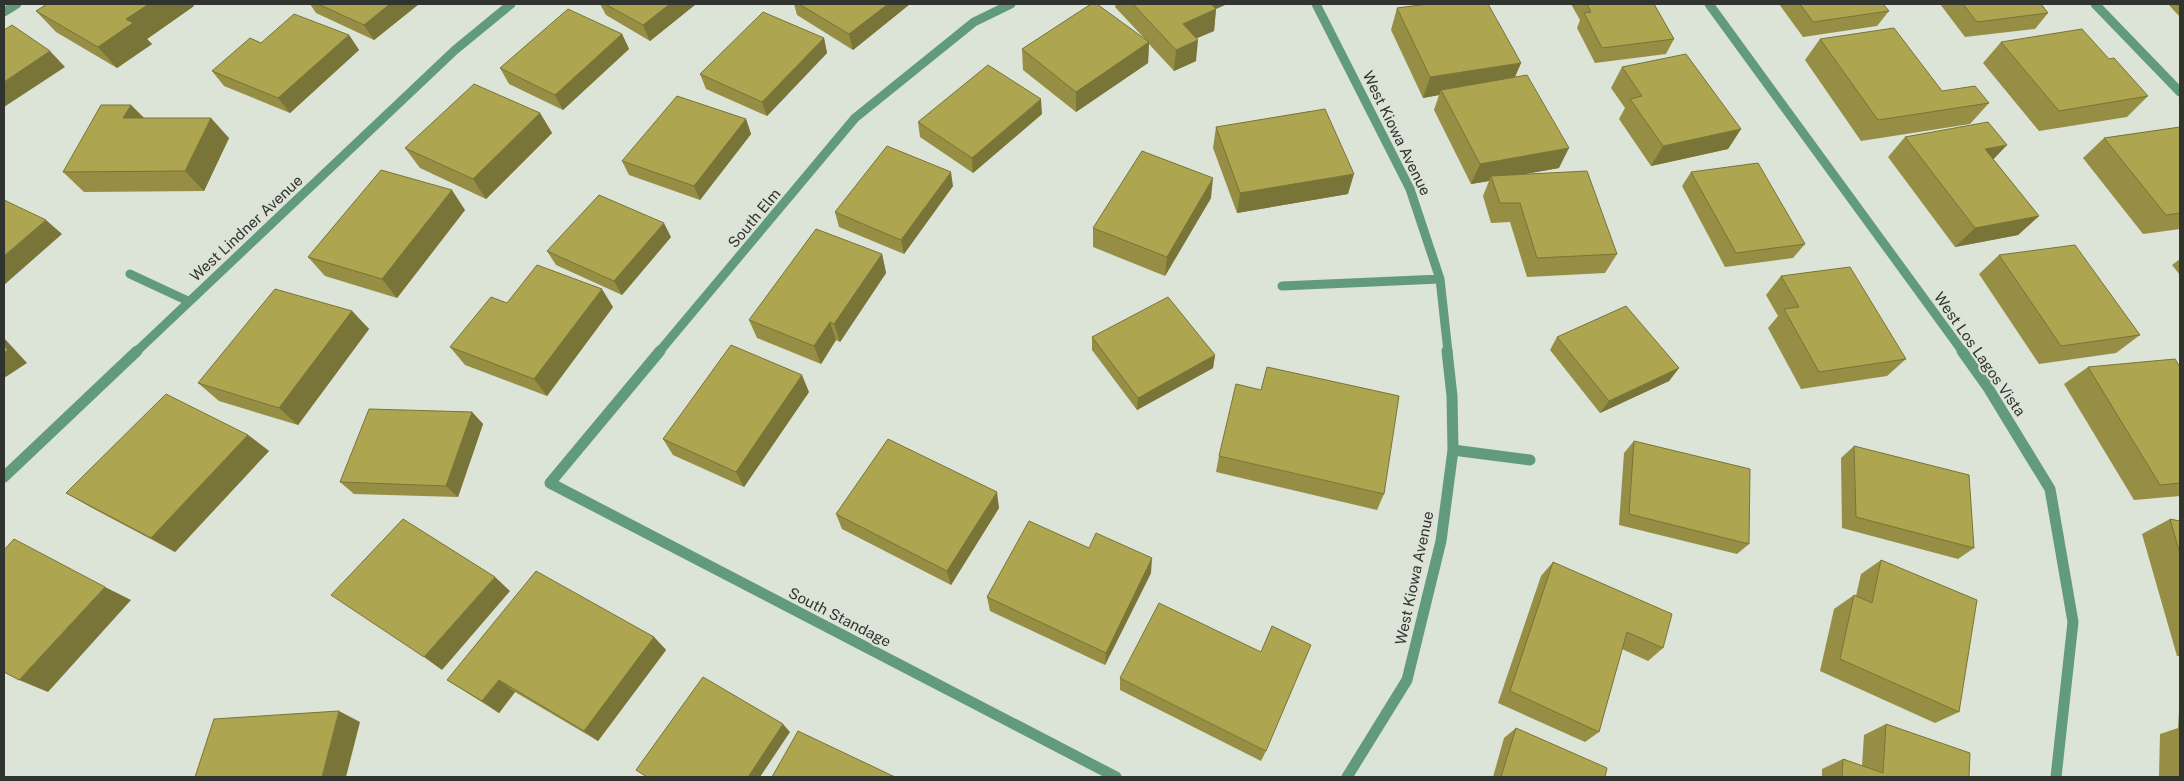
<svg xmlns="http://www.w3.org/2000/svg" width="2184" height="781" font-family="'Public Sans',sans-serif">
<rect width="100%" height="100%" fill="#dce3d7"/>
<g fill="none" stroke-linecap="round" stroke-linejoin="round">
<path stroke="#619b7c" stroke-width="9" d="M1316,4L1410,189L1440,279L1448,352
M1709,4L1963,352
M2095,4L2180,92
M4,12L17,4
M130,274L188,301
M1282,286L1440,279
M659,352L855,118L974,22L1011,4"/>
<path stroke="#619b7c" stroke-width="11" d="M660,351L550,483L1116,777
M1962,351L1987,386L2050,489L2073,622L2056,777
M1453,450L1530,460
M1347,777L1407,680L1441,541L1453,450L1452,396L1447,351"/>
<path stroke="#619b7c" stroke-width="9" d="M136,352L455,50L511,4"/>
<path stroke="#619b7c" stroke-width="11" d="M4,477L137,351"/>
</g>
<path fill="#958e44" d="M47,4H192L194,6L147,39L152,44L117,68L56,32L36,11Z
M310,4H419L374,40L316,13Z
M600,4H696L650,41L606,15Z
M794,4H910L853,50L797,15Z
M1116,4H1227L1216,9L1214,31L1196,38V61L1174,71L1149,44L1148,63L1076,112L1023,70L1022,49L1145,39L1115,7Z
M1571,4H1654L1674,39L1666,54L1595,63L1577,28L1580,20Z
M1779,4H1883L1889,11L1877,26L1803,37Z
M1940,4H2041L2048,13L2035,29L1965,37Z
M2168,4H2180V16H2179Z
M1397,8L1521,63L1515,77L1559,168L1525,174L1617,254L1605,273L1527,277L1510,222L1491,223L1483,196L1489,181L1471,184L1434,110L1439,95L1423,98L1391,30Z
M622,34L629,49L563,110L509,84L500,68Z
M349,35L359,50L290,113L224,86L212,71L261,43Z
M824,38L827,53L767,116L706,89L700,74Z
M1820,39L1942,91L1989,103L1970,124L1861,141L1805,60Z
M2001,42L2109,59L2148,96L2127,117L2039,131L1983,63Z
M1622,67L1741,129L1728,149L1651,166L1619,119L1625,108L1611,88Z
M131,105L144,118L229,138L204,191L84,192L63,172Z
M540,113L552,133L486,199L420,168L405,148Z
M1042,114L973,173L920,137L918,122Z
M746,119L751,134L700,200L629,175L622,161Z
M1216,127L1348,194L1237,213L1213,148Z
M2180,127V229L2143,234L2083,158L2104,138Z
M1905,137L1993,159L2039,216L2018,235L1955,247L1888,157Z
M1691,172L1805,244L1793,258L1725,267L1682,186Z
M953,186L904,254L839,227L835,212Z
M1211,198L1165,276L1093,247V228Z
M465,210L397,298L325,276L308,257Z
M671,237L622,295L556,265L547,251Z
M882,254L886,273L840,342L836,340L821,364L757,338L749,320Z
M1999,255L2140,335L2116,353L2039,364L1979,274Z
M2180,259V275L2172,265Z
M1781,276L1906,359L1887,376L1801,389L1768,328L1778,316L1766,295Z
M507,303L613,307L547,396L465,365L450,347Z
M352,311L369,329L298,425L219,401L198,383Z
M1092,337L1215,355L1213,368L1137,410L1092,350Z
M1557,337L1679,368L1669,381L1600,413L1550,350Z
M2088,367H2180V496L2134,500L2064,384Z
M809,392L744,487L673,455L663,439Z
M472,412L483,424L458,497L354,494L340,482Z
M248,435L269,451L175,552L92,508L66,493Z
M1634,441L1749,544L1737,554L1619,525L1624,453Z
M1854,446L1974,548L1958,559L1842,528L1841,458Z
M1219,456L1384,494L1377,510L1216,472Z
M999,508L951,585L842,529L836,514Z
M2170,519L2180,521V656H2177L2142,534Z
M1089,548L1151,573L1105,665L990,611L987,597Z
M1881,560L1959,712L1935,723L1820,671L1834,609L1854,595L1856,596L1861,574Z
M1553,562L1663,648L1648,661L1622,649L1599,732L1585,742L1498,703L1541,576Z
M654,637L666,650L598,741L515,692L499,713L447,680Z
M1120,678L1266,751L1261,761L1120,690Z
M2180,710V777H2159L2160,734L2178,728L2179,711Z
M1886,724L1969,777H1822V769L1843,759L1862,766L1864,735Z
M1516,728L1605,777H1493L1504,738Z"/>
<path fill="#797437" d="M149,4H192L194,6L147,39L152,44L117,68L98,47L126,19Z
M390,4H419L374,40L364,25Z
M670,4H696L650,41L643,25Z
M888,4H910L853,50L849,34Z
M1201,4H1227L1200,16Z
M1216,9L1214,31L1181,45L1183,24Z
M622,34L629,49L563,110L555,95Z
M349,35L359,50L290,113L278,98Z
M824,38L827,53L767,116L762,102Z
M1198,40L1196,61L1174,71L1176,50Z
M1149,42L1148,63L1076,112V92Z
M50,51L65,67L4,107V82Z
M1521,63L1512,83L1441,90L1439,95L1423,98L1430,77Z
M1041,99L1042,114L973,173L972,158Z
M131,105L151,125L123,118Z
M540,113L552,133L486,199L473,179Z
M211,118L229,138L204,191L185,171Z
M746,119L751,134L700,200L694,186Z
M1741,129L1728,149L1651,166L1663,146Z
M2007,145L1988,165L1985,149Z
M1569,148L1559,168L1492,180L1491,176L1489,181L1471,184L1480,164Z
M951,172L953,186L904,254L901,240Z
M1354,174L1348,194L1237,213L1240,193Z
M1213,178L1211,198L1165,276L1167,257Z
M452,190L465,210L397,298L382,279Z
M2039,216L2018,235L1955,247L1975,228Z
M46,220L62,234L4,285V256Z
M664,223L671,237L622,295L614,281Z
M882,254L886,273L840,342L834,324Z
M602,289L613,307L547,396L534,379Z
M352,311L369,329L298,425L279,408Z
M830,322L836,340L821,364L814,346Z
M4,338L27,363L4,378Z
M1215,355L1213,368L1137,410L1138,398Z
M1679,368L1669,381L1600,413L1609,401Z
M802,375L809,392L744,487L736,472Z
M472,412L483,424L458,497L446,486Z
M248,435L269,451L175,552L151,538Z
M997,492L999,508L951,585L947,571Z
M1152,558L1151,573L1105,665L1106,653Z
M495,577L510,591L442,670L424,657Z
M105,587L131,600L48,692L19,680Z
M654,637L666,650L598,741L584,731Z
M499,680L515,692L499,713L482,701Z
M339,711L360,722L346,777H322Z
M783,724L790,732L760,777H748Z"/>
<path fill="#ada54f" stroke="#797437" d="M47,4H149L126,19L133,23L98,47L36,11Z
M318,4H390L364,25Z
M605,4H670L643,25Z
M799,4H888L849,34Z
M1091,4H1097L1149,42L1076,92L1022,49Z
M1133,4H1211L1216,9L1183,24L1198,40L1176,50Z
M1428,4H1488L1521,63L1430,77L1397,8Z
M1587,4H1654L1674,39L1602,48L1584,13L1591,12Z
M1800,4H1883L1889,11L1813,22Z
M1963,4H2041L2048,13L1977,22Z
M568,9L622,34L555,95L500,68Z
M763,12L824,38L762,102L700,74Z
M294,14L349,35L278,98L212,71L250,38L261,43Z
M12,25L50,51L4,82V30Z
M1894,28L1942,91L1975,86L1989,103L1878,120L1820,39Z
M2082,29L2109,59L2114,58L2148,96L2059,111L2001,42Z
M1686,54L1741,129L1663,146L1630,99L1642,96L1622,67Z
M988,65L1041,99L972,158L918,122Z
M1527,75L1569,148L1480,164L1441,90Z
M474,84L540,113L473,179L405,148Z
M677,96L746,119L694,186L622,161Z
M101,105H131L123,118H211L185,171L63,172Z
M1325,109L1354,174L1240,193L1216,127Z
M1988,122L2007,145L1985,149L2039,216L1975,228L1905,137Z
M2180,127V213L2166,215L2104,138Z
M887,146L951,172L901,240L835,212Z
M1142,151L1213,178L1167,257L1093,228Z
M1758,163L1805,244L1736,253L1691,172Z
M381,170L452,190L382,279L308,257Z
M1587,171L1617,254L1537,258L1520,203H1500L1491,176Z
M599,195L664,223L614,281L547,251Z
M4,200L46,220L4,256Z
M816,229L882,254L834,324L830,322L814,346L749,320Z
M2075,245L2140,335L2061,346L1999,255Z
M537,265L602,289L534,379L450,347L491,297L507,303Z
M1850,267L1906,359L1819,372L1784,309L1799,307L1781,276Z
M275,289L352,311L279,408L198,383Z
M1168,297L1215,355L1138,398L1092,337Z
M1626,306L1679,368L1609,401L1557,337Z
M4,345L8,350L4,353Z
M731,345L802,375L736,472L663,439Z
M2175,359L2180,367V483L2160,485L2088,367Z
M1267,367L1399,396L1384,494L1219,456L1236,384L1261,390Z
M166,394L248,435L151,538L66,493Z
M369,409L472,412L446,486L340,482Z
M888,439L997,492L947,571L836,514Z
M1634,441L1750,469L1749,544L1629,514Z
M1854,446L1969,475L1974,548L1856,517Z
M403,519L495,577L424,657L331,595Z
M2170,519L2180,521V554Z
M1029,521L1089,548L1096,533L1152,558L1106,653L987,597Z
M14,539L105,587L19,680L4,672V550Z
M1881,560L1977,600L1959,712L1840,659L1854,595L1872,603Z
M1553,562L1672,614L1663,648L1627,632L1599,732L1510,691Z
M536,571L654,637L584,731L499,680L482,701L447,680Z
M1159,603L1261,652L1272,626L1311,645L1266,751L1120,678Z
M703,677L783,724L748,777H647L636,770Z
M339,711L322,777H195L214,719Z
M1886,724L1970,753L1969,777H1842L1843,759L1883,773Z
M1516,728L1607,768L1605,777H1501Z
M798,731L895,777H772Z"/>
<g text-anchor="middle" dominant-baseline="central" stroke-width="4.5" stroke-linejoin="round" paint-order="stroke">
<g font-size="15" fill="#30332e" stroke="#dce3d7">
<text transform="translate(1397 133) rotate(64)">West Kiowa Avenue</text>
<text transform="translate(754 218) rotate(-50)">South Elm</text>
<text transform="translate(246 228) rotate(-43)">West Lindner Avenue</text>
<text transform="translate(1980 354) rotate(55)">West Los Lagos Vista</text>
<text transform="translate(1414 578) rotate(-78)">West Kiowa Avenue</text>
<text transform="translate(840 617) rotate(27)">South Standage</text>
</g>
</g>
<rect width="2184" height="781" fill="none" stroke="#30332e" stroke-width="10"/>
</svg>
